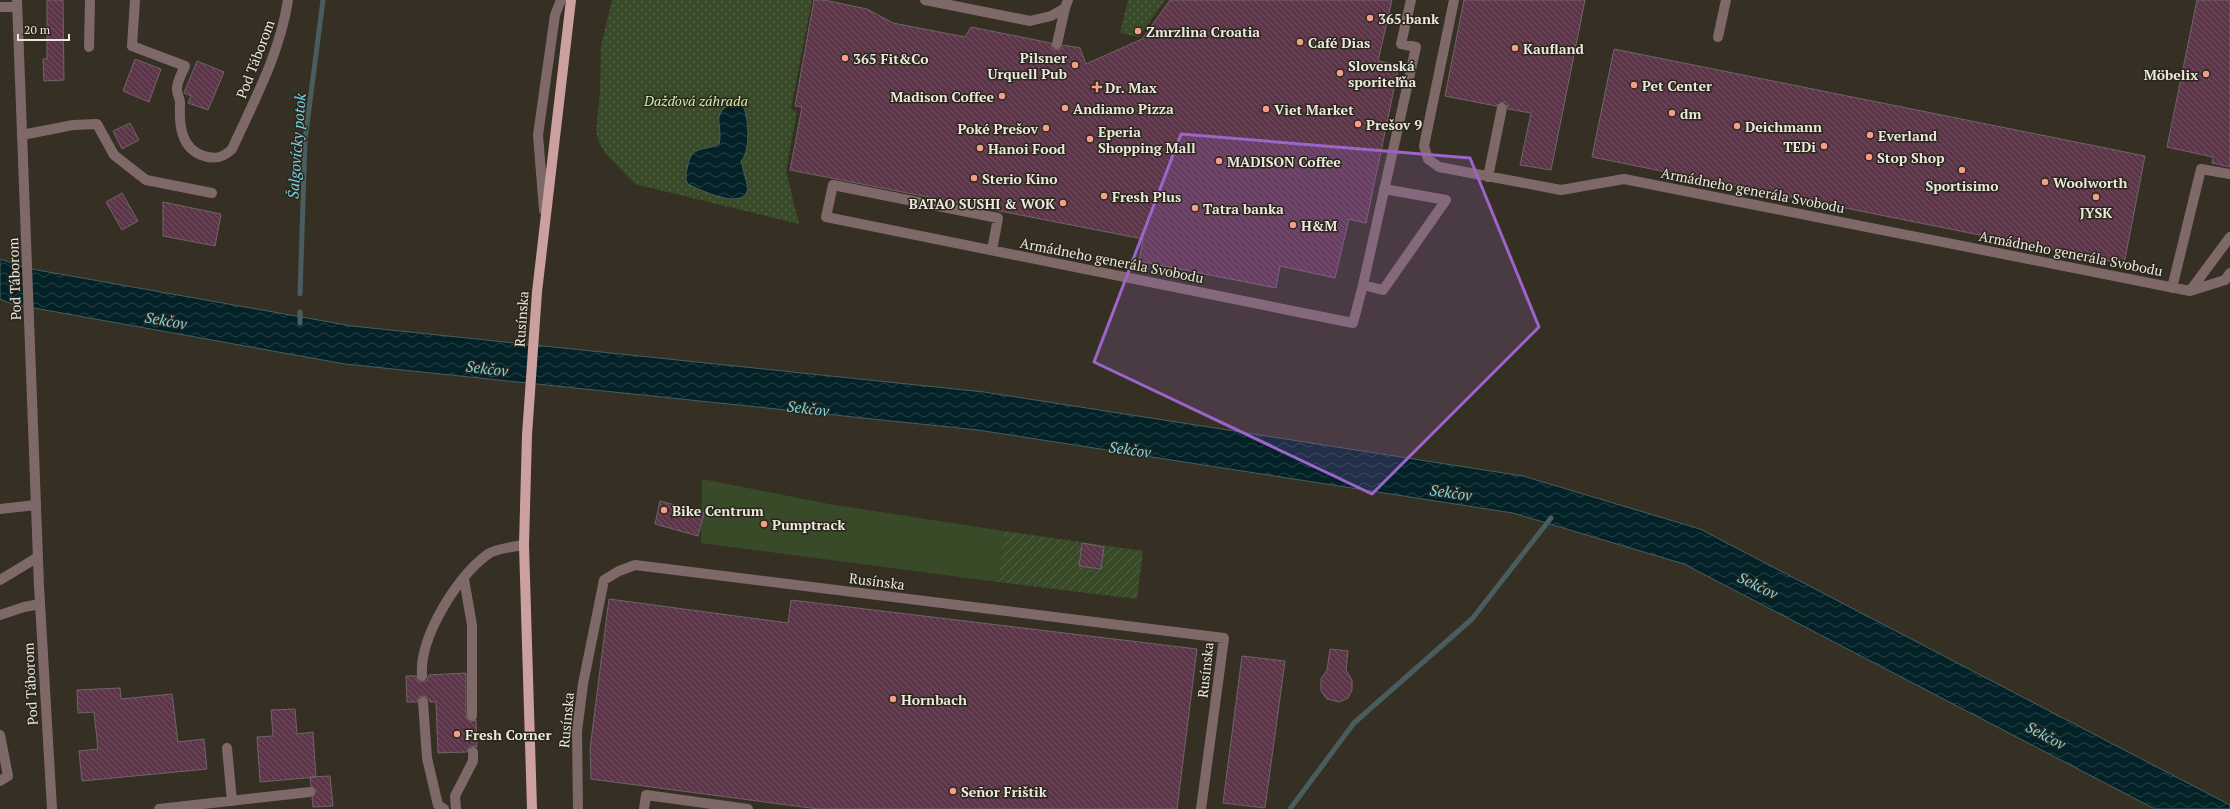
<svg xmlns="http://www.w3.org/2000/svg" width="2230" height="809" font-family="'PT Serif',serif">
<defs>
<pattern id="park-dots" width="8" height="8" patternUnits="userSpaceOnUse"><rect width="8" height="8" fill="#394a29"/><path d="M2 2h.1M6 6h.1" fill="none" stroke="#566448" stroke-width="1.8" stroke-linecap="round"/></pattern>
<pattern id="garden-furrows" width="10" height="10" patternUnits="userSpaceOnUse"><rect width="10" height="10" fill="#394a29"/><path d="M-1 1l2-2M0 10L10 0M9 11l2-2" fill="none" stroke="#566448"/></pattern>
<pattern id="water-waves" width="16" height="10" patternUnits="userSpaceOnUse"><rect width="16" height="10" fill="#032228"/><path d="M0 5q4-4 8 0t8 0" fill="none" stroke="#284247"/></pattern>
<pattern id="building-back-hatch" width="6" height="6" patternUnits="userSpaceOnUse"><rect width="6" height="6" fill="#5c3549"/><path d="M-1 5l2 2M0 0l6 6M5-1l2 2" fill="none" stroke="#745263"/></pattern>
</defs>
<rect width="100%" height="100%" fill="#353023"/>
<path fill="url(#park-dots)" d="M612,0H812L791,109L797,111L786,171L799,224L635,184L605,153L598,140L596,131L600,92L601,46Z
M1128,0H1165L1139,37L1120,33Z"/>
<path fill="url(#garden-furrows)" d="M1004,531L1143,551L1137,599L998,582Z"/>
<path fill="#394a29" d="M702,479L829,504L1004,531L998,582L701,543Z"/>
<path fill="url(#water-waves)" stroke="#495d5f" d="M735,102L742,104C749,115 751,152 741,161L748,188C745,212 700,190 688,184C685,180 686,174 687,169C691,144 703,152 719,144C724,124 708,114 735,102Z
M0,259L26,268L352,326L984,392L1523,476L1700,529L2230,805V809H2155L1684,564L1513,513L978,430L345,364L12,304L0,299Z"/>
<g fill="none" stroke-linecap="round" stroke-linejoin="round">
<path stroke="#495d5f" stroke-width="5" d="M300,294L305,140L323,0
M300,323V312
M1290,809L1354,723L1472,619L1551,518"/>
</g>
<path fill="url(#building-back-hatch)" stroke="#72636a" d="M47,0H63L64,80L44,81L43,59H47Z
M814,0H824L867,9L893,23L965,37L971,27L1051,43L1052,48L1056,50L1061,49L1063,45L1080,48L1086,64L1142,39L1170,0H1392L1378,61L1399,65L1366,223L1349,219L1335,278L1280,266L1276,288L1139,261L1143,239L790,170L802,107L795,106Z
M1464,0H1585L1551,170L1520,165L1531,113L1508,109L1507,103L1503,102L1496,106L1445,96Z
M2197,0H2230V167L2212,163L2213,157L2167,147Z
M1614,49L2145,156L2124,264L1592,157Z
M135,59L161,69L149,102L123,91Z
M197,61L224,72L208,110L188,103L191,96L184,93Z
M130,123L139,140L122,149L113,131Z
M122,193L138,221L122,230L106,202Z
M163,202L221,214L215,246L163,236Z
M660,501L704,513L698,536L655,524Z
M1082,543L1104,547L1101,569L1079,566Z
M609,599L788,623L791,600L1197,649L1177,809H818L591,779L590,749Z
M1330,649L1348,651L1346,670L1352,680V690L1348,698L1339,702L1327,699L1321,691V679L1327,670Z
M1242,656L1285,661L1265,808L1223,803Z
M466,673V716L469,722L476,720L477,747L470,746L467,752L438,753L436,702H430L428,698L423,696L419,697L417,702H407L406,676H416L418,681L422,682L427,680L429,675Z
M120,688L121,699L172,694L178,742L204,739L207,769L82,781L79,751L98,749L94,712L78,713L77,690Z
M295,709L297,734L313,732L316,777L260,782L257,737L273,736L271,710Z
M330,776L333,806L313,807L312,798L316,791L311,786L310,777Z"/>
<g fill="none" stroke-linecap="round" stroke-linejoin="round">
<path stroke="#7f6968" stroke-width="10" d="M135,0L132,46L185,66C182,73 176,83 177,90C177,95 181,99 180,105C179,125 181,149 204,156C216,160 224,157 232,149C254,101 280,53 288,0
M925,0L1030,21L1051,16L1065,8L1068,0
M1454,0L1424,146L1428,159L1439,167L1561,190L1624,179L2190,291L2225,280L2230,273
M0,7H17
M1718,37L1726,0
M1057,44L1065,8
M89,47L90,0
M22,135L73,125L97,124L114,155L146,180L212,193
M1488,177L1502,108
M1384,189L1446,200L1383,290L1363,285L1416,47L1401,44L1411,0
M544,210L538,135L555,15L561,0
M992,250L998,218L833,185L826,217L1353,323L1363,285
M2172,288L2201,169L2230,174
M2190,291L2230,237
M0,509L36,505
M464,579L472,625V716
M0,580L38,557
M0,615L24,607L40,604
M422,676C419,637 457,577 488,554C497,548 513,547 524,545
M423,702L427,758L438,805L444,809
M0,735L8,776L0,781
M227,748L232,801
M159,809L310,792
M456,809L455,796L473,761V752
M578,809L577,731L583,684L604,580L619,571L635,565L1224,638L1201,809
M644,809L646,795L748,809"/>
<path stroke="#7f6968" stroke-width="10" d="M17,0L39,586L52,809"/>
<path stroke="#cda0a0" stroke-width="10" d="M532,809L524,545L527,435L537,292L571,0"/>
</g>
<path fill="#9d64c9" fill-opacity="0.2" stroke="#9d64c9" stroke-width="3" stroke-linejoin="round" d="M1181,134L1470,158L1539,327L1372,494L1094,362Z"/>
<g fill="#f49e8a" stroke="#2b261a" stroke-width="1.5">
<circle cx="1370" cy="18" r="4"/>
<circle cx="1138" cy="31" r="4"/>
<circle cx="1300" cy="42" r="4"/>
<circle cx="1515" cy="48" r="4"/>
<circle cx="845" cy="58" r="4"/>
<circle cx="1075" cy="65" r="4"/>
<circle cx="1340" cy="73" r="4"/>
<circle cx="2206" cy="74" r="4"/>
<circle cx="1634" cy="85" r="4"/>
<path d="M1095 81h4v4h4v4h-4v4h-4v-4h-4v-4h4z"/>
<circle cx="1002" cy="96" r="4"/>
<circle cx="1065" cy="108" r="4"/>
<circle cx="1266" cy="109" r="4"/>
<circle cx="1672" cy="113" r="4"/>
<circle cx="1358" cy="124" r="4"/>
<circle cx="1737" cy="126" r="4"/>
<circle cx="1046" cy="128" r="4"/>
<circle cx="1870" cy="135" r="4"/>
<circle cx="1090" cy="139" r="4"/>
<circle cx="1824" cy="146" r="4"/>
<circle cx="980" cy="148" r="4"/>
<circle cx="1869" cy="157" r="4"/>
<circle cx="1219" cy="161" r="4"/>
<circle cx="1962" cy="170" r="4"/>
<circle cx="974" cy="178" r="4"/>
<circle cx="2045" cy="182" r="4"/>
<circle cx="1104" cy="196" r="4"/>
<circle cx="2096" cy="197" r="4"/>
<circle cx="1063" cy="203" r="4"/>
<circle cx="1195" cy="208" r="4"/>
<circle cx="1293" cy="225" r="4"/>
<circle cx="664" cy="510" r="4"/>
<circle cx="764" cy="524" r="4"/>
<circle cx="893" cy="699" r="4"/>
<circle cx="457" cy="734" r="4"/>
<circle cx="953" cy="791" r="4"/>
</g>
<g text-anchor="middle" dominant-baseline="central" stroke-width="3" stroke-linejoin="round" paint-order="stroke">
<g font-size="14" font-weight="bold" fill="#ebe8e0" stroke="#2b261a" text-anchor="start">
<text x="1378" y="18">365.bank</text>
<text x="1146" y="31">Zmrzlina Croatia</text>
<text x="1308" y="42">Café Dias</text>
<text x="1523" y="48">Kaufland</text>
<text x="1067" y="57" text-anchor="end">Pilsner<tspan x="1067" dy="16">Urquell Pub</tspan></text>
<text x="853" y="58">365 Fit&amp;Co</text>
<text x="1348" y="65">Slovenská<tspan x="1348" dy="16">sporiteľňa</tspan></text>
<text x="2198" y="74" text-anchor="end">Möbelix</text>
<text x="1642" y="85">Pet Center</text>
<text x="1105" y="87">Dr. Max</text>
<text x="994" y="96" text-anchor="end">Madison Coffee</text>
<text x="1073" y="108">Andiamo Pizza</text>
<text x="1274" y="109">Viet Market</text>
<text x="1680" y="113">dm</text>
<text x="1366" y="124">Prešov 9</text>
<text x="1745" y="126">Deichmann</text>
<text x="1038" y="128" text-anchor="end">Poké Prešov</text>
<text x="1098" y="131">Eperia<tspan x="1098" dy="16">Shopping Mall</tspan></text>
<text x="1878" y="135">Everland</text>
<text x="1816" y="146" text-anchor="end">TEDi</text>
<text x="988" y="148">Hanoi Food</text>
<text x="1877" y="157">Stop Shop</text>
<text x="1227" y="161">MADISON Coffee</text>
<text x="982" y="178">Sterio Kino</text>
<text x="2053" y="182">Woolworth</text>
<text x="1962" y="185" text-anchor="middle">Sportisimo</text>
<text x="1112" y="196">Fresh Plus</text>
<text x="1055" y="203" text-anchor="end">BATAO SUSHI &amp; WOK</text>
<text x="1203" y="208">Tatra banka</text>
<text x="2096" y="212" text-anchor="middle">JYSK</text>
<text x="1301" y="225">H&amp;M</text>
<text x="672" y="510">Bike Centrum</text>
<text x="772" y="524">Pumptrack</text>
<text x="901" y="699">Hornbach</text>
<text x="465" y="734">Fresh Corner</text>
<text x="961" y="791">Señor Frištik</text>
</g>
<g font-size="14" fill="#ebe8e0" stroke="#2b261a">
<text transform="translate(255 59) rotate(-69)">Pod Táborom</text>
<text transform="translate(1753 190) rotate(11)">Armádneho generála Svobodu</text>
<text transform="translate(2071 253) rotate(11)">Armádneho generála Svobodu</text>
<text transform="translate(1112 260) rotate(11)">Armádneho generála Svobodu</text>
<text transform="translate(14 279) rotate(-92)">Pod Táborom</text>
<text transform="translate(521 319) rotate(-86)">Rusínska</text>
<text transform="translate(877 581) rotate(7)">Rusínska</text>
<text transform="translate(1205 670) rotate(-84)">Rusínska</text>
<text transform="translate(30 684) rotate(-93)">Pod Táborom</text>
<text transform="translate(566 720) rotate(-85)">Rusínska</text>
</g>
<g font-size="14" font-style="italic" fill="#cef0b0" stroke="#2b261a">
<text x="696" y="100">Dažďová záhrada</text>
</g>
<g font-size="15" font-style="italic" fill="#77d4e8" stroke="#2b261a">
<text transform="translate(296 146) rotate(-86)">Šalgovícky potok</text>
<text transform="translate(166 320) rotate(10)">Sekčov</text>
<text transform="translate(487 368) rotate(7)">Sekčov</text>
<text transform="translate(808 408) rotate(7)">Sekčov</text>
<text transform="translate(1130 449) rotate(8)">Sekčov</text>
<text transform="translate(1451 492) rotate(8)">Sekčov</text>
<text transform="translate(1758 585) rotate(26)">Sekčov</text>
<text transform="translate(2046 735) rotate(28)">Sekčov</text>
</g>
</g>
<path d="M18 34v6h51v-6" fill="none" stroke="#ebe8e0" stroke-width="2"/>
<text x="24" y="34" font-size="12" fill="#ebe8e0" stroke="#2b261a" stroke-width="3" paint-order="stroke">20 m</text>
</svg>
